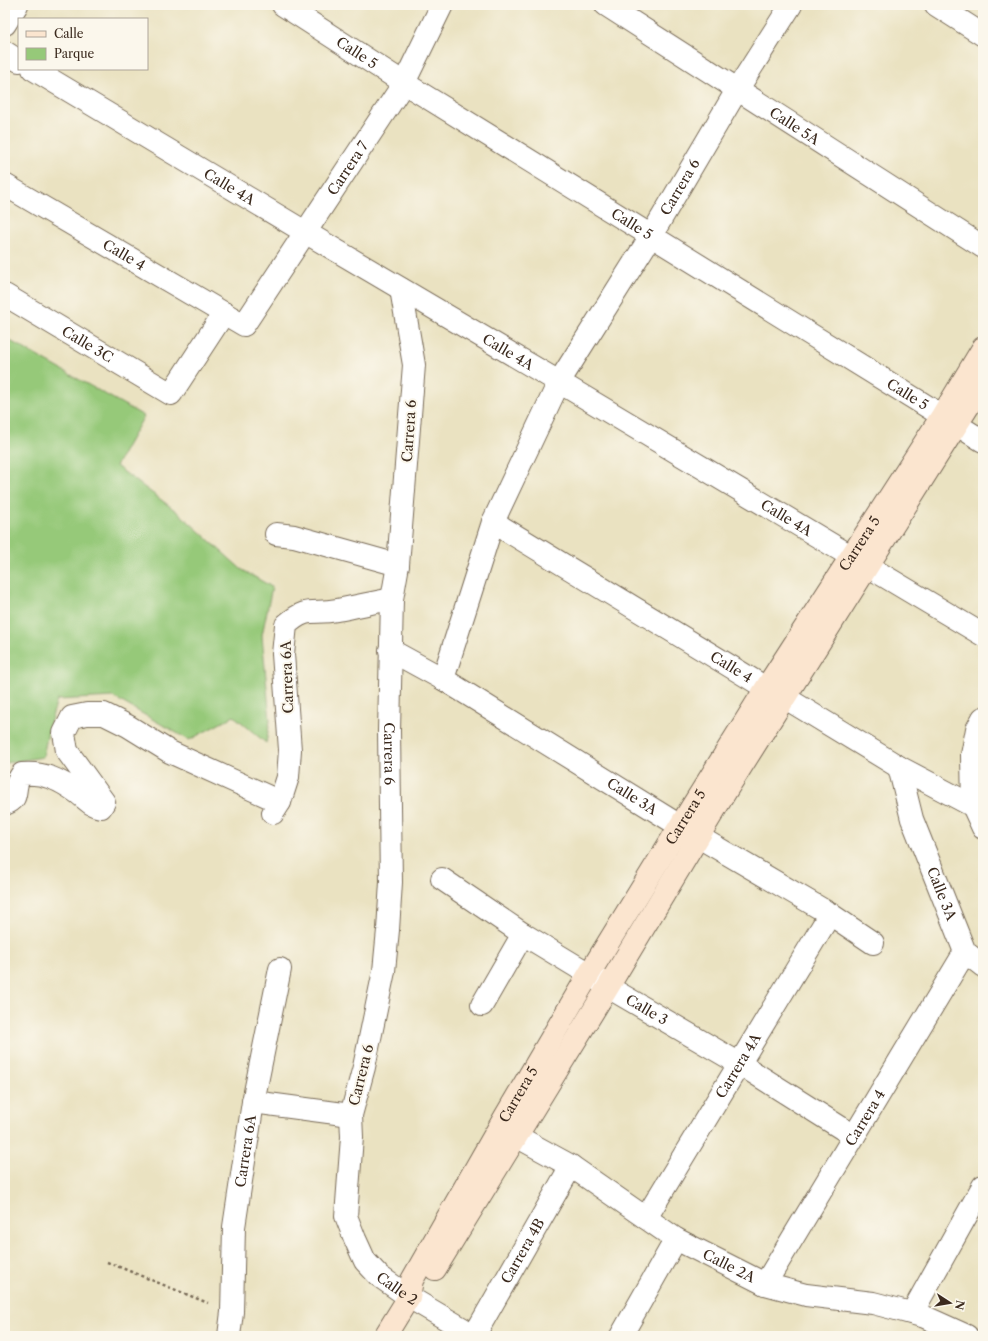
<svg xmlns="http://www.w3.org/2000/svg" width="988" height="1341" font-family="'Libre Caslon Text',serif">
<rect width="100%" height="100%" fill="#fbf7ec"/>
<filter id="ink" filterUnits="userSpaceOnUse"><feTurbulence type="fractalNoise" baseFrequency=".025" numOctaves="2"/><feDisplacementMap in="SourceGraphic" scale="8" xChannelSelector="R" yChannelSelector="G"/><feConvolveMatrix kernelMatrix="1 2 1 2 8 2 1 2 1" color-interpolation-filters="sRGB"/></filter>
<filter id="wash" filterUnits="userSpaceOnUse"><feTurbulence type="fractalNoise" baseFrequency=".012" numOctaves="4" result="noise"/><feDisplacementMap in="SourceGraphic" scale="16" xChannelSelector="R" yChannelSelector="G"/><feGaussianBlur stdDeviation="0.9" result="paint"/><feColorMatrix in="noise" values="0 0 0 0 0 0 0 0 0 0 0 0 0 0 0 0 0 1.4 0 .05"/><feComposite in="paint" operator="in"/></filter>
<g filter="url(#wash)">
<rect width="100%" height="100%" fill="#eae2c1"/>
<path fill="#96c979" stroke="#687a4c" d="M5,338L144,416L116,466L180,514L241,569L272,587L262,635L270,721L266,743L234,716L189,740L113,697L57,700L49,727L43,757L5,763Z"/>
</g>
<g filter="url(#ink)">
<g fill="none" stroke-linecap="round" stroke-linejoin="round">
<g stroke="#786a57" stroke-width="24">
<g id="street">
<path id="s1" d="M283,5L404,83L983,441"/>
<path id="s2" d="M606,5L983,247"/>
<path d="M936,5L983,35"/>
<path d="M5,24L17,5"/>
<path d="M5,52L19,61"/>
<path id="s3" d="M33,69L305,232L559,382L983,635"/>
<path id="s4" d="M5,185L244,325L404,83L442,5"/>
<path id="s5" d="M401,289L414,365L398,565L392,599L389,731L391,882L388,930L384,971L364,1067L351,1115L352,1137L346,1216L355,1239L365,1261L379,1276L409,1297L475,1336"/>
<path id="s6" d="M5,295L171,394L224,313"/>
<path id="s7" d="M493,522L766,688L784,697L899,767L973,806"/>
<path d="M276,534L294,536L398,565"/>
<path id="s8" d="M390,650L443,679L680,826L830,914L873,943"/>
<path id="s9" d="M443,679L493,522L559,382L651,236L737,90L791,5"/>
<path d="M983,718L977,729L972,755L973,806L983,828"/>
<path id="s10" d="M899,767L912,819L965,952L983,966"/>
<path d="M5,804C18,799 14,794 17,783C18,780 20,777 22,774C44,772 60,780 78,793C86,799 91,806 101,807L104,802L67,751L64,733L72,717L87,714H104L128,726L170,752L280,802"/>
<path d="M273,813L280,802L288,777L290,750L283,654L286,625C308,605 313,615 337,610C355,607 374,602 392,599"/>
<path id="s11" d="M442,879L523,934L589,974L608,987L740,1064L854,1136"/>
<path d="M482,1005L523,934"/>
<path d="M253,1102L351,1115"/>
<path id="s12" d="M516,1136L571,1166L676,1239L765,1284L806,1295L873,1303L896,1309L925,1317L967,1336"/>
<path id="s13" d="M646,1218L830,914"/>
<path id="s14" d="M765,1284L965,952"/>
<path d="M912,1313L983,1186"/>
<path id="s15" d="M229,1336L232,1312L234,1227L253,1102L280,969"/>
<path id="s16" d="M474,1336L571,1166"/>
<path d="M621,1336L676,1239"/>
</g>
</g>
<g stroke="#786a57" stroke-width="24">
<g id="secondary">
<path d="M435,1269L608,987L727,789L983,383"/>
<path id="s17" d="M385,1336L409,1297L412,1280L505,1117L589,974L680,826L766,688L942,416L983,348"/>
</g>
</g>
<path stroke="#786a57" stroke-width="2.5" stroke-dasharray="3 3" stroke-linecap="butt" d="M107,1262L208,1303"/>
<use href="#street" stroke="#fff" stroke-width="22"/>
<use href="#secondary" stroke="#fbe5cf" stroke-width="22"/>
</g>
</g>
<g text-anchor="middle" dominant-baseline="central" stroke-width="4" stroke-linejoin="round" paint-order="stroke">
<g font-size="14" fill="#3b2a1e" stroke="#fbf7ec">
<text stroke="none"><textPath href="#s1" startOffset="88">Calle 5</textPath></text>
<text stroke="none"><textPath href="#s2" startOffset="224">Calle 5A</textPath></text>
<text stroke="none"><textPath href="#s4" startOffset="465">Carrera 7</textPath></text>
<text stroke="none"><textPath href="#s3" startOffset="229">Calle 4A</textPath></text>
<text stroke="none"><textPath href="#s9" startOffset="549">Carrera 6</textPath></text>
<text stroke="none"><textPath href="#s1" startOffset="412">Calle 5</textPath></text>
<text stroke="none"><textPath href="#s4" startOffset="138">Calle 4</textPath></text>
<text stroke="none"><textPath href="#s6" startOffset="96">Calle 3C</textPath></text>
<text stroke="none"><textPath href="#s3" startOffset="553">Calle 4A</textPath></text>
<text stroke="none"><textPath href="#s1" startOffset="736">Calle 5</textPath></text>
<text transform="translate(409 431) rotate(-86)">Carrera 6</text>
<text stroke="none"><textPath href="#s3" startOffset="877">Calle 4A</textPath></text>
<text stroke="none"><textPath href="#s17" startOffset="925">Carrera 5</textPath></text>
<text stroke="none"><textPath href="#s7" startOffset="279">Calle 4</textPath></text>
<text transform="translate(287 677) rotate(-92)">Carrera 6A</text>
<text stroke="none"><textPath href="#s5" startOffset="467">Carrera 6</textPath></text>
<text stroke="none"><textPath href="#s8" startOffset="283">Calle 3A</textPath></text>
<text stroke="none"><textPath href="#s17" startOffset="601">Carrera 5</textPath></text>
<text stroke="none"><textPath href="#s10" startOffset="134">Calle 3A</textPath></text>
<text stroke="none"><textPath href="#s11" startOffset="243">Calle 3</textPath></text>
<text stroke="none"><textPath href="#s13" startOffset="178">Carrera 4A</textPath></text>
<text transform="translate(361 1075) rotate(-76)">Carrera 6</text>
<text stroke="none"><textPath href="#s17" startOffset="277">Carrera 5</textPath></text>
<text stroke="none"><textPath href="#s14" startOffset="194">Carrera 4</textPath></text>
<text stroke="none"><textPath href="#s15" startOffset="186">Carrera 6A</textPath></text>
<text stroke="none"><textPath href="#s16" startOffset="98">Carrera 4B</textPath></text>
<text stroke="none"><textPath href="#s12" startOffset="250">Calle 2A</textPath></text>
<text stroke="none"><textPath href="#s5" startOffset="1025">Calle 2</textPath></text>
</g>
</g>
<rect width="988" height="1341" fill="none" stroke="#fbf7ec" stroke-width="20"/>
<rect x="18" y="18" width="130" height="52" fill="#fbf7ec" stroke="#aea59a"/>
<rect x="26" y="31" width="20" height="6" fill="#fbe5cf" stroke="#aea59a"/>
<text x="54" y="38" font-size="12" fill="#3b2a1e">Calle</text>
<rect x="26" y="48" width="20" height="12" fill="#96c979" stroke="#aea59a"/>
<text x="54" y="58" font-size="12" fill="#3b2a1e">Parque</text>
<g transform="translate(950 1303) rotate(102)" stroke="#fbf7ec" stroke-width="3" paint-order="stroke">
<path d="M0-3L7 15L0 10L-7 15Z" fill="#3b2a1e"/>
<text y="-6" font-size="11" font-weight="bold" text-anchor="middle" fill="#3b2a1e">N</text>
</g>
</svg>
